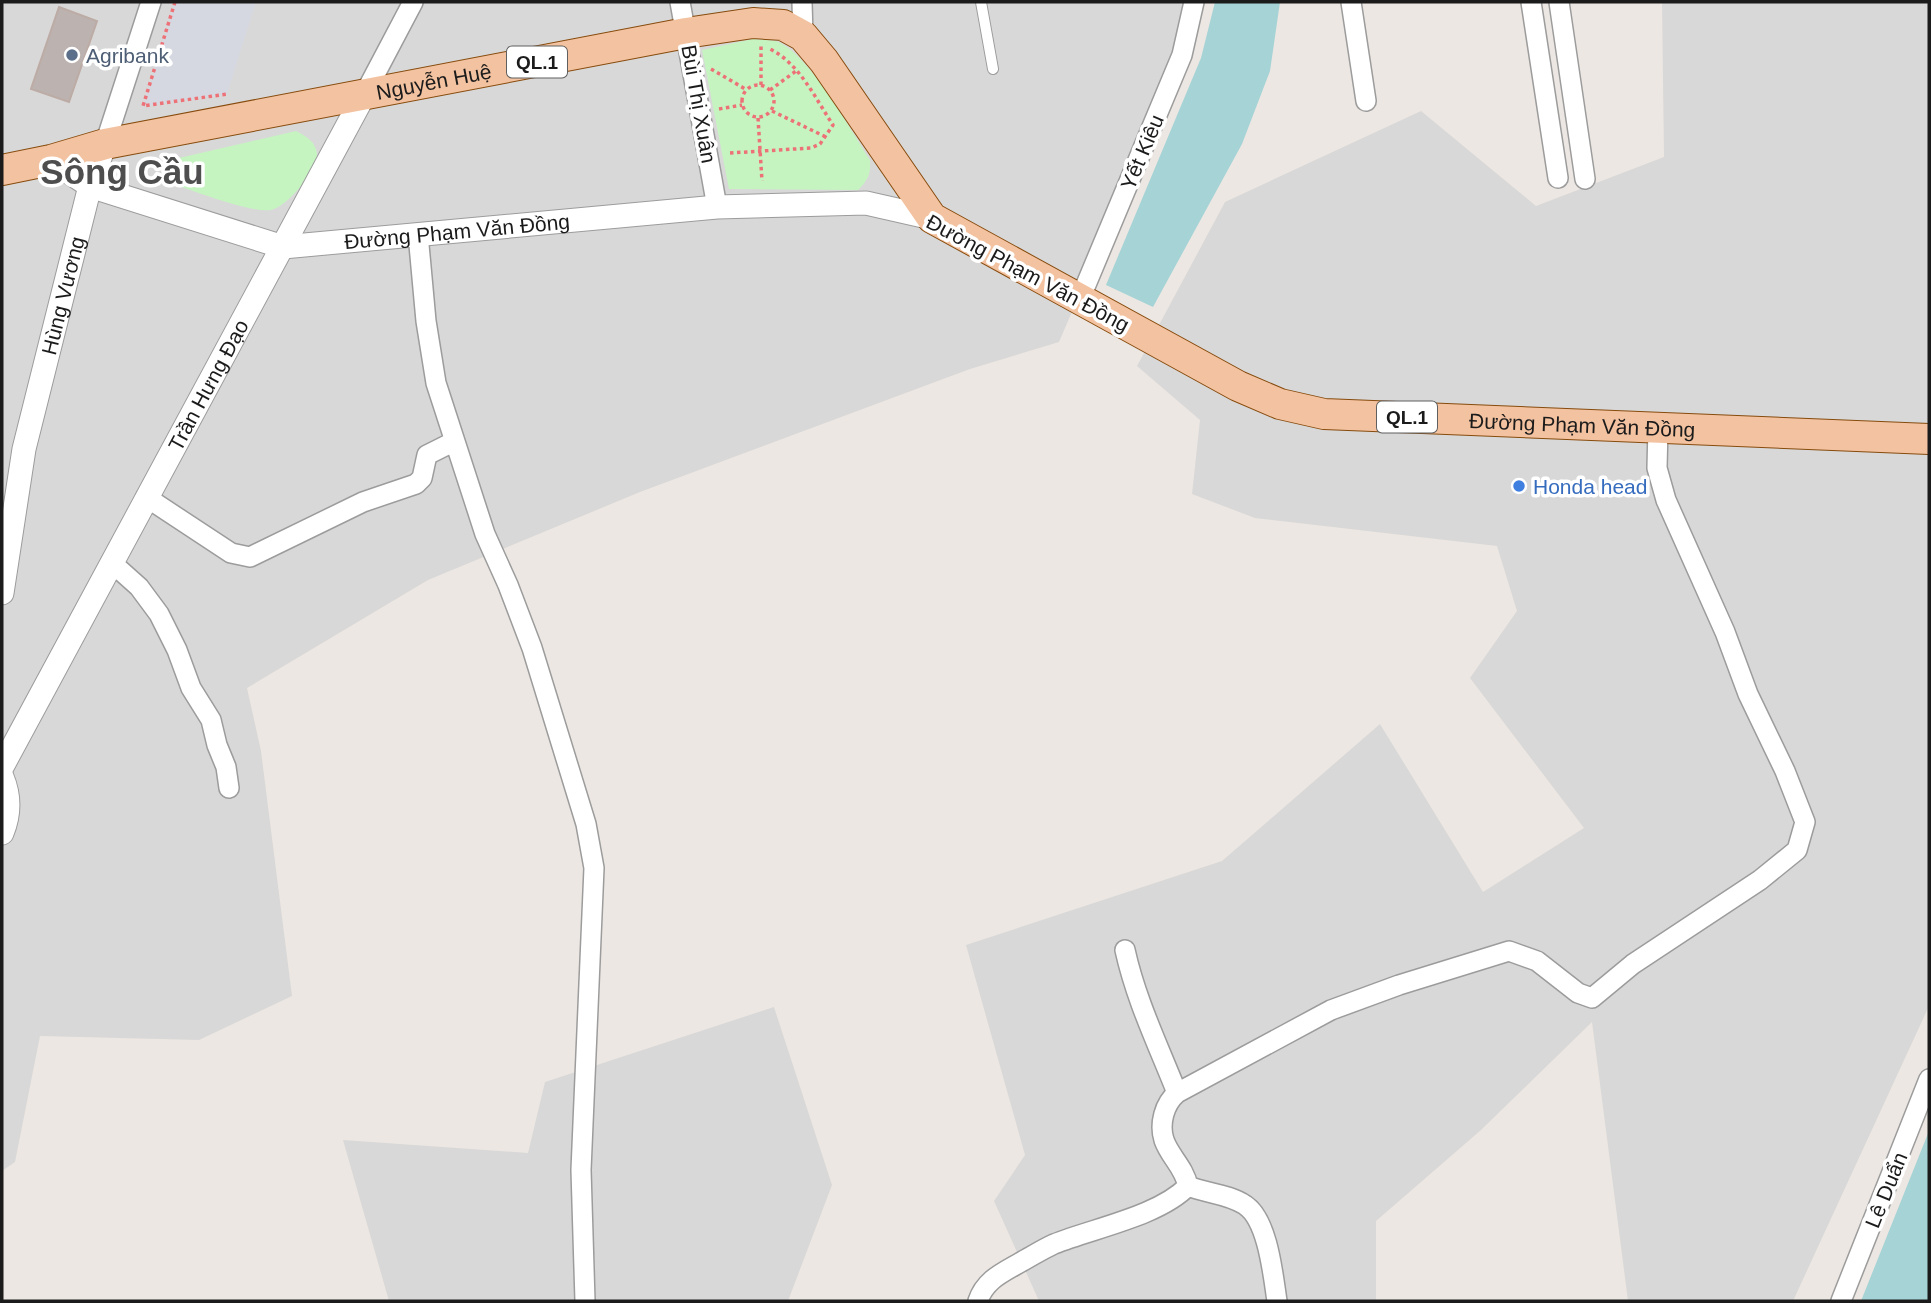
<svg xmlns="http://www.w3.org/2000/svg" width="1931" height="1303" font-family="Arial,sans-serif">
<rect width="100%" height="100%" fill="#ece7e2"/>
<path fill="#d9d8d8" d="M2,2H1194L1182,55L1059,342L970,369L640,492L428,580L247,688L261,751L292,996L199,1040L40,1036L15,1162L2,1171Z
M1662,2H1929V1006L1793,1301H1628L1592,1022L1481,1130L1376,1221V1301H1039L994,1201L1025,1155L966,945L1222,861L1380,724L1483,892L1584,828L1470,678L1517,611L1497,546L1255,518L1192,494L1200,420L1137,366L1225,202L1421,111L1536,206L1664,157Z
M774,1007L832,1185L788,1301H389L343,1140L528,1153L545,1082Z"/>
<path fill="#c5f4c1" d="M753,39C760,40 768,40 775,41C807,50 851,131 870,160C871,174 868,180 858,190L729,189L702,50Z
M296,131C306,136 316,142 317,154C318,170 287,207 271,210C250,213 195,191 172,184L164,175L167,167L179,158Z"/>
<path fill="#d6d8e1" d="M175,2H256L227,94L143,106Z"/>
<path fill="#a5d3d6" d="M1215,2H1280L1270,71L1242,144L1153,307L1106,285L1201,58Z
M1929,1131V1301H1861Z"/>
<path fill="#bcb2af" stroke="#bcaca5" stroke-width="2" d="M59,7L97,21L69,102L31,89Z"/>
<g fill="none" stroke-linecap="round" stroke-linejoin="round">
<g stroke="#9c9c9c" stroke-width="12">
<path id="service" d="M981,2L993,69"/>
</g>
<g stroke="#9c9c9c" stroke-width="22">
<path id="minor" d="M680,2L717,207
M802,2L803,36
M1351,2L1366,101
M1531,2L1558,178
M1559,2L1585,179
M364,95L413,2
M105,144L151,2
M418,234L426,321L436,383L485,534L508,585L532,648L586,824L594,868L581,1170L585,1301
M1080,299L1182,55L1194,2
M146,497L231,553L250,557L363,502L416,484L422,478L427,455L453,442
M111,562L139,587L159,614L177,650L191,688L211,720L217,745L226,767L229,788
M1125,950C1136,1000 1158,1045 1177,1093
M1188,1186C1205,1193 1229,1194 1245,1205C1268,1220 1273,1275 1277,1301
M978,1301C985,1280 1002,1273 1021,1262C1032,1256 1043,1249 1054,1244C1094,1228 1159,1216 1188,1186C1184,1167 1170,1157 1164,1140C1159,1124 1164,1104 1177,1093L1331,1010L1399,985L1509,951L1537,961L1578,993L1592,998L1633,964L1760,880L1797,850L1805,822L1785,771L1748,694L1725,632L1666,500L1657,468L1658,427
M1841,1301L1929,1079"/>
</g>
<g stroke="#9c9c9c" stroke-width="25">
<g id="tertiary">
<path id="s1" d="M51,160L90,186L283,247L717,207L866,203L932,218"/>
<path id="s2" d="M2,593L24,449L90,186L105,144"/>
<path id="s3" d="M2,767L364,95"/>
<path d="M2,777C10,796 10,814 2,833"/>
</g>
</g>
<g stroke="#864b0d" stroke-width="32">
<g id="primary">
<path id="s4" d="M2,170L51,160L105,144L686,33L753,23L783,25L803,36L824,61L932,218L1238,386L1280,404L1324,414L1929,439"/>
</g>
</g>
<path stroke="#ed7278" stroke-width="3.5" stroke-dasharray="3.5 3.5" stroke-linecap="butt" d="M175,2L143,106L227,94
M711,69L747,90
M742 101a16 16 0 1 1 32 0a16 16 0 1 1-32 0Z
M761,85V45
M770,90L796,71
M719,109L742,105
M772,111L826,137
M758,118L762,181
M730,153L811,148L820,144L833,125C815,98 800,64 770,49"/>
<use href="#service" stroke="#fff" stroke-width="10"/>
<use href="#minor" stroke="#fff" stroke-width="19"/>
<use href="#tertiary" stroke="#fff" stroke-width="23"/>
<use href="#primary" stroke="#f3c2a0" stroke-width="30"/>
</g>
<circle fill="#5c6f8a" stroke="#fff" stroke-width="2.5" cx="72" cy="55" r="7"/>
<circle fill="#3f7fe0" stroke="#fff" stroke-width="2.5" cx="1519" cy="486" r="7"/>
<g text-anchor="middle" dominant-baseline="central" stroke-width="7" stroke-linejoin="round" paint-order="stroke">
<g fill="#fff" stroke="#5f5f5f" stroke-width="2">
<rect x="507" y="46.5" width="60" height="31" rx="5"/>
<rect x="1377" y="401.5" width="60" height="31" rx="5"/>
</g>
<g font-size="19" font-weight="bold" fill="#1b1b1b">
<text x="537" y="62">QL.1</text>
<text x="1407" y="417">QL.1</text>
</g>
<g font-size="21" fill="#4e5e75" stroke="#fff" text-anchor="start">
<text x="86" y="55">Agribank</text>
</g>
<g font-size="21" fill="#1b1b1b" stroke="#fff">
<text stroke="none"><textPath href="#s4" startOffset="441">Nguyễn Huệ</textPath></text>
<text transform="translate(699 104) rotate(80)">Bùi Thị Xuân</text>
<text transform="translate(1142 152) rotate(-67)">Yết Kiêu</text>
<text stroke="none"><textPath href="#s1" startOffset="424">Đường Phạm Văn Đồng</textPath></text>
<text transform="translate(1028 273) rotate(28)">Đường Phạm Văn Đồng</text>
<text stroke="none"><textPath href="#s2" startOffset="304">Hùng Vương</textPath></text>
<text stroke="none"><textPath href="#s3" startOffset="434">Trần Hưng Đạo</textPath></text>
<text stroke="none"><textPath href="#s4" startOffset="1740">Đường Phạm Văn Đồng</textPath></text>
<text transform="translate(1886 1190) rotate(-68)">Lê Duẩn</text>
</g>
<g font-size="21" fill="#366cbe" stroke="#fff" text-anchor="start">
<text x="1533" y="486">Honda head</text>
</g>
<g font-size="35" font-weight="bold" fill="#4e4e4e" stroke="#fff">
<text x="122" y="171">Sông Cầu</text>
</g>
</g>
<rect width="1931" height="1303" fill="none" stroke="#1b1b1b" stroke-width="7"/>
</svg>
